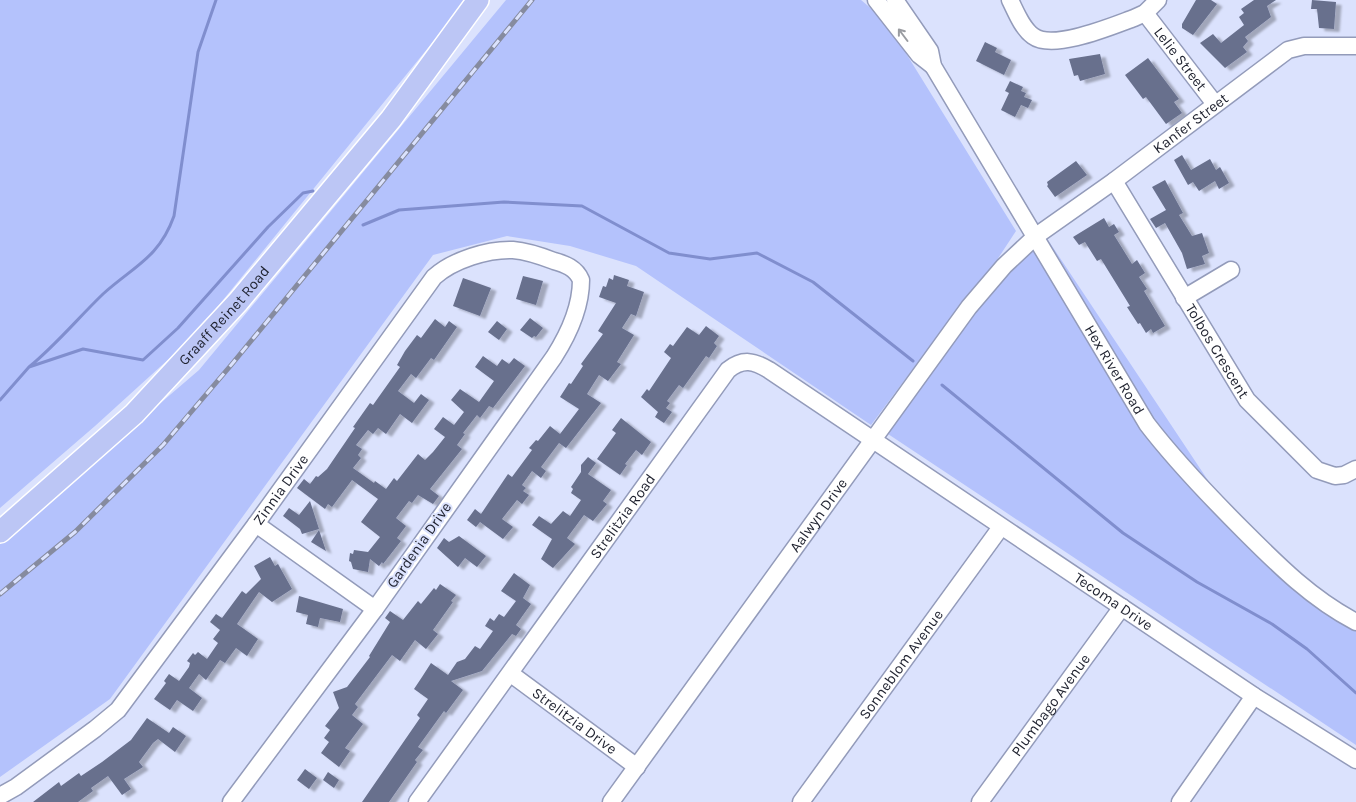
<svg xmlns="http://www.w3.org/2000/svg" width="1356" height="802" font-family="Karla,sans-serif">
<defs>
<filter id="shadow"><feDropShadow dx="5.5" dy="3" stdDeviation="1" flood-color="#0004"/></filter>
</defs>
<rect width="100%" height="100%" fill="#dbe2fd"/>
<path fill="#b4c2fc" d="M0,0H467L193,337L95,426L0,508Z
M506,0H861L886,21L1016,231L993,266L960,306L871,425L636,266L570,246L507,236L433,255L110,699L0,777V541L199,370Z
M1046,237L1259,557L1356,616V745L882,430L1005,273Z"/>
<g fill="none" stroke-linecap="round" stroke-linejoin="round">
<path stroke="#808ece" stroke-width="3" d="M363,225L399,210L504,202L582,206L669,253L710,259L757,253L813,282L913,361
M29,367C56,345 78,318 103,294C134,266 159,258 174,216L198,52L216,0
M942,385L1123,533L1197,582L1272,624L1307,649L1356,693
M0,400L29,367L83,349L143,360L178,328L268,227L303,193L313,191"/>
</g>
<path fill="#68708d" filter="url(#shadow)" d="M1196,0H1211L1217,4L1193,35L1182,28V24Z
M1254,0H1276L1267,6L1271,17L1245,37L1248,41L1243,47L1247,52L1225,68L1200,43L1213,34L1221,43L1244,25L1239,17L1244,13L1241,9Z
M1312,0L1336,2L1334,29L1319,28L1317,9H1311Z
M985,42L997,48L995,52L1011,60L1004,75L976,61Z
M1100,54L1105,74L1080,81L1078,75L1074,76L1069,59Z
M1148,58L1179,99L1174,102L1182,113L1166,124L1146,97L1143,99L1125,75Z
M1010,81L1023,87L1021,91L1026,93L1024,97L1032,100L1028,108L1021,105L1015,117L1001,110L1009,93L1005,91Z
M1182,155L1191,170L1210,159L1216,170L1220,167L1229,183L1219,189L1215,181L1199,191L1193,182L1188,185L1174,160Z
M1076,161L1087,175L1055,197L1047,186L1048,185L1047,182Z
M1165,180L1183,213L1179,215L1192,236L1202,233L1209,253L1202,256L1205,264L1187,269L1182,253L1165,223L1156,228L1150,219L1166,210L1152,187Z
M1104,218L1109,227L1114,224L1119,232L1114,235L1132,264L1137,260L1145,273L1139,277L1147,289L1144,291L1165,326L1153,333L1151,329L1146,333L1140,323L1138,324L1127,307L1130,306L1101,259L1097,261L1085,242L1079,245L1073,237Z
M614,275L629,280L627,286L644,292L636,316L631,314L622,328L634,335L617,362L621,364L608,381L599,375L587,394L601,403L566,448L559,443L541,467L546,471L541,478L532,471L522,485L526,488L523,491L529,495L522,504L517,500L502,519L513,527L503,539L480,522L476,527L467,520L475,509L481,514L508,474L512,477L532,450L529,448L536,440L538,441L550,426L560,434L579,409L560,397L569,383L571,384L583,366L581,364L603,334L598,331L616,303L599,297L603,286L606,287L609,278L613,280Z
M523,276L543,281L536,305L516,299Z
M463,278L491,288L480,316L453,306Z
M530,318L543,328L536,337L534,336L532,338L520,330Z
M435,319L445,327L449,321L457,327L434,360L431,358L416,378L411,374L398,391L414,403L421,394L429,400L412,423L400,414L386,434L378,428L373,434L368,430L356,445L362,449L358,455L361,458L353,468L374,483L375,481L386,489L394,478L397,481L418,454L425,460L433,452L445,437L434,429L443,417L454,425L464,412L451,400L460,389L479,402L494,381L475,367L483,356L497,366L502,359L509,364L514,358L525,366L493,408L489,406L480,418L477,415L463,433L465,434L457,445L462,449L430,489L439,496L433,504L418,495L412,503L409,501L396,518L406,526L397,538L401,541L383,564L382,562L379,566L370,559L368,572L353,569L351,562L349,561L350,553L353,554L354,550L368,552L380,537L361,522L378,499L352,480L332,507L328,504L325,509L297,488L304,479L310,484L316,476L318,477L327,469L355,428L353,427L370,403L373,405L400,367L397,365L405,351L417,335L421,338Z
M497,321L507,329L499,340L488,332Z
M706,326L719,336L714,343L717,346L709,358L706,356L683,388L679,385L667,401L670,403L666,408L672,412L664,423L655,417L658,412L641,397L647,389L649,391L671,358L664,352L670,344L673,346L687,327L699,335Z
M621,418L651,442L642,455L636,450L625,464L627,465L620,475L597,459L616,433L612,430Z
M588,457L596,463L588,474L611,490L603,501L607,504L593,521L584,515L567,538L575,544L553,568L541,559L552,539L532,525L539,516L551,524L563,511L570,516L581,500L571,493L573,489L571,487L581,472V465Z
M310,501L319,529L302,534L300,529L283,516L289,508L299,515Z
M319,530L326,551L311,542Z
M459,536L486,556L477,567L465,558L458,567L437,548L444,538L449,542Z
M270,557L275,566L278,564L292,589L272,602L259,592L237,624L258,639L247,656L236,648L225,663L220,660L206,680L199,674L189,688L202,698L193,711L177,700L170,710L154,699L166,683L164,681L169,674L179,681L189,667L190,663L187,661L193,653L195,655L198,652L207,659L218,643L213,639L220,630L210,622L216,614L222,618L242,591L246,594L261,579L254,566Z
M514,573L530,585L523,598L531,604L516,625L521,629L516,636L512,634L482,671L451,681L463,690L446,713L444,711L418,747L423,750L415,760L417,762L389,802H362L420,718L417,715L428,699L414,689L422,677L431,663L448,675L457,662L465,659L475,646L480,649L493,631L485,626L490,618L494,621L499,614L504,617L516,601L501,591Z
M440,584L456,595L451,601L453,602L433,630L438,634L426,649L415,640L400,661L392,655L355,704L358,707L352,715L363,724L345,748L350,751L339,767L321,753L329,742L324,738L330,730L325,726L339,708L333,692L347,687L370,657L369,656L390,622L385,618L390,611L403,620L418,601L421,604L434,588L436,590Z
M299,596L343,609L340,622L320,618L318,627L306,624L308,615L296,612Z
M147,718L169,733L173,727L186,736L175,752L158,739L153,743L139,762L143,767L124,779L131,789L122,795L108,776L91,788L93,791L78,802H33L59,782L61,786L79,773L81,776L102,762L131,740Z
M305,769L317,778L309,789L297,780Z
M328,772L339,780L334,788L323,780Z"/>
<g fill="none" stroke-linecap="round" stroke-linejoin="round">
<g stroke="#939bba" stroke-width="19">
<g id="minor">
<path d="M876,0L919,55L933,66"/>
<path id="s1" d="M895,0L930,51L933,66L1147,424C1177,463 1210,497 1244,531C1279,566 1312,599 1356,622"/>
<path d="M1010,0C1016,12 1022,28 1033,36C1053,51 1112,26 1134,18L1145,13L1158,0"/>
<path id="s2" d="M1145,13L1215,104"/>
<path id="s3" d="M1114,181L1247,400L1317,470L1335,476L1344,475L1356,469"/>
<path d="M1184,298L1231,270"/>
<path d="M256,524L375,609"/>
<path id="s4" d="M511,674L637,767"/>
<path id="s5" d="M0,796L16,787L95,729L118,710L256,524L434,277C453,260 488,249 513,250C526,251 541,256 554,261C565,264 576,268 581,280C581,306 568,335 554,357L375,609L231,802"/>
<path id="s6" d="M417,802L728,370C743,358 754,361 769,370L1254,696L1356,760"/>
<path id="s7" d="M611,802L969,307L1004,266L1036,236L1114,181L1288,50L1304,46H1356"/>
<path id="s8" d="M801,802L1001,527"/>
<path id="s9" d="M980,802L1122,607"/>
<path d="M1180,802L1254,696"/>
</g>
</g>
<g stroke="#fff" stroke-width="24">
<g id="major">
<path id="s10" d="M0,532L134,414L238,302L391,119L478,0"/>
</g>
</g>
<use href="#minor" stroke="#fff" stroke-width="16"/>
<use href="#major" stroke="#bcc6f5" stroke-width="21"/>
<g stroke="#868b9f" stroke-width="5">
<path id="rail" d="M0,594L75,532L163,445L232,364L532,0"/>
</g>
<use href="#rail" stroke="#dbe2fd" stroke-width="3" stroke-dasharray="9" stroke-linecap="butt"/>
</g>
<defs><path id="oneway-shaft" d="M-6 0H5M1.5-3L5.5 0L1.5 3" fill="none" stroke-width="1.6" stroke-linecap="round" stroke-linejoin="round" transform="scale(1.25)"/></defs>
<use stroke="#9a9ca1" href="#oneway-shaft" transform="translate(903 35) rotate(-127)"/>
<g text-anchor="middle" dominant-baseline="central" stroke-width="4" stroke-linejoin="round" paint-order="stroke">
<g font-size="15" fill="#1f222f" stroke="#dbe2fd">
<text stroke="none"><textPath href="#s2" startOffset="58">Lelie Street</textPath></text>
<text stroke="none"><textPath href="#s7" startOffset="900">Kanfer Street</textPath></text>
<text stroke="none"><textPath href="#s10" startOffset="312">Graaff Reinet Road</textPath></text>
<text stroke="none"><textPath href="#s3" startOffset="199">Tolbos Crescent</textPath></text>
<text stroke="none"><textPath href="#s1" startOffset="431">Hex River Road</textPath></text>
<text stroke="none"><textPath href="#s5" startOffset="420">Zinnia Drive</textPath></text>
<text stroke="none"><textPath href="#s6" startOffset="352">Strelitzia Road</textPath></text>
<text stroke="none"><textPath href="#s7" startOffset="354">Aalwyn Drive</textPath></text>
<text transform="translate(419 545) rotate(-55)">Gardenia Drive</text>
<text stroke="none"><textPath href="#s6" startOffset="992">Tecoma Drive</textPath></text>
<text stroke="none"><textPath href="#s8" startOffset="170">Sonneblom Avenue</textPath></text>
<text stroke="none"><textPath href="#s9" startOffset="120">Plumbago Avenue</textPath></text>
<text stroke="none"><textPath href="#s4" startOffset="79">Strelitzia Drive</textPath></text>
</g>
</g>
</svg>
